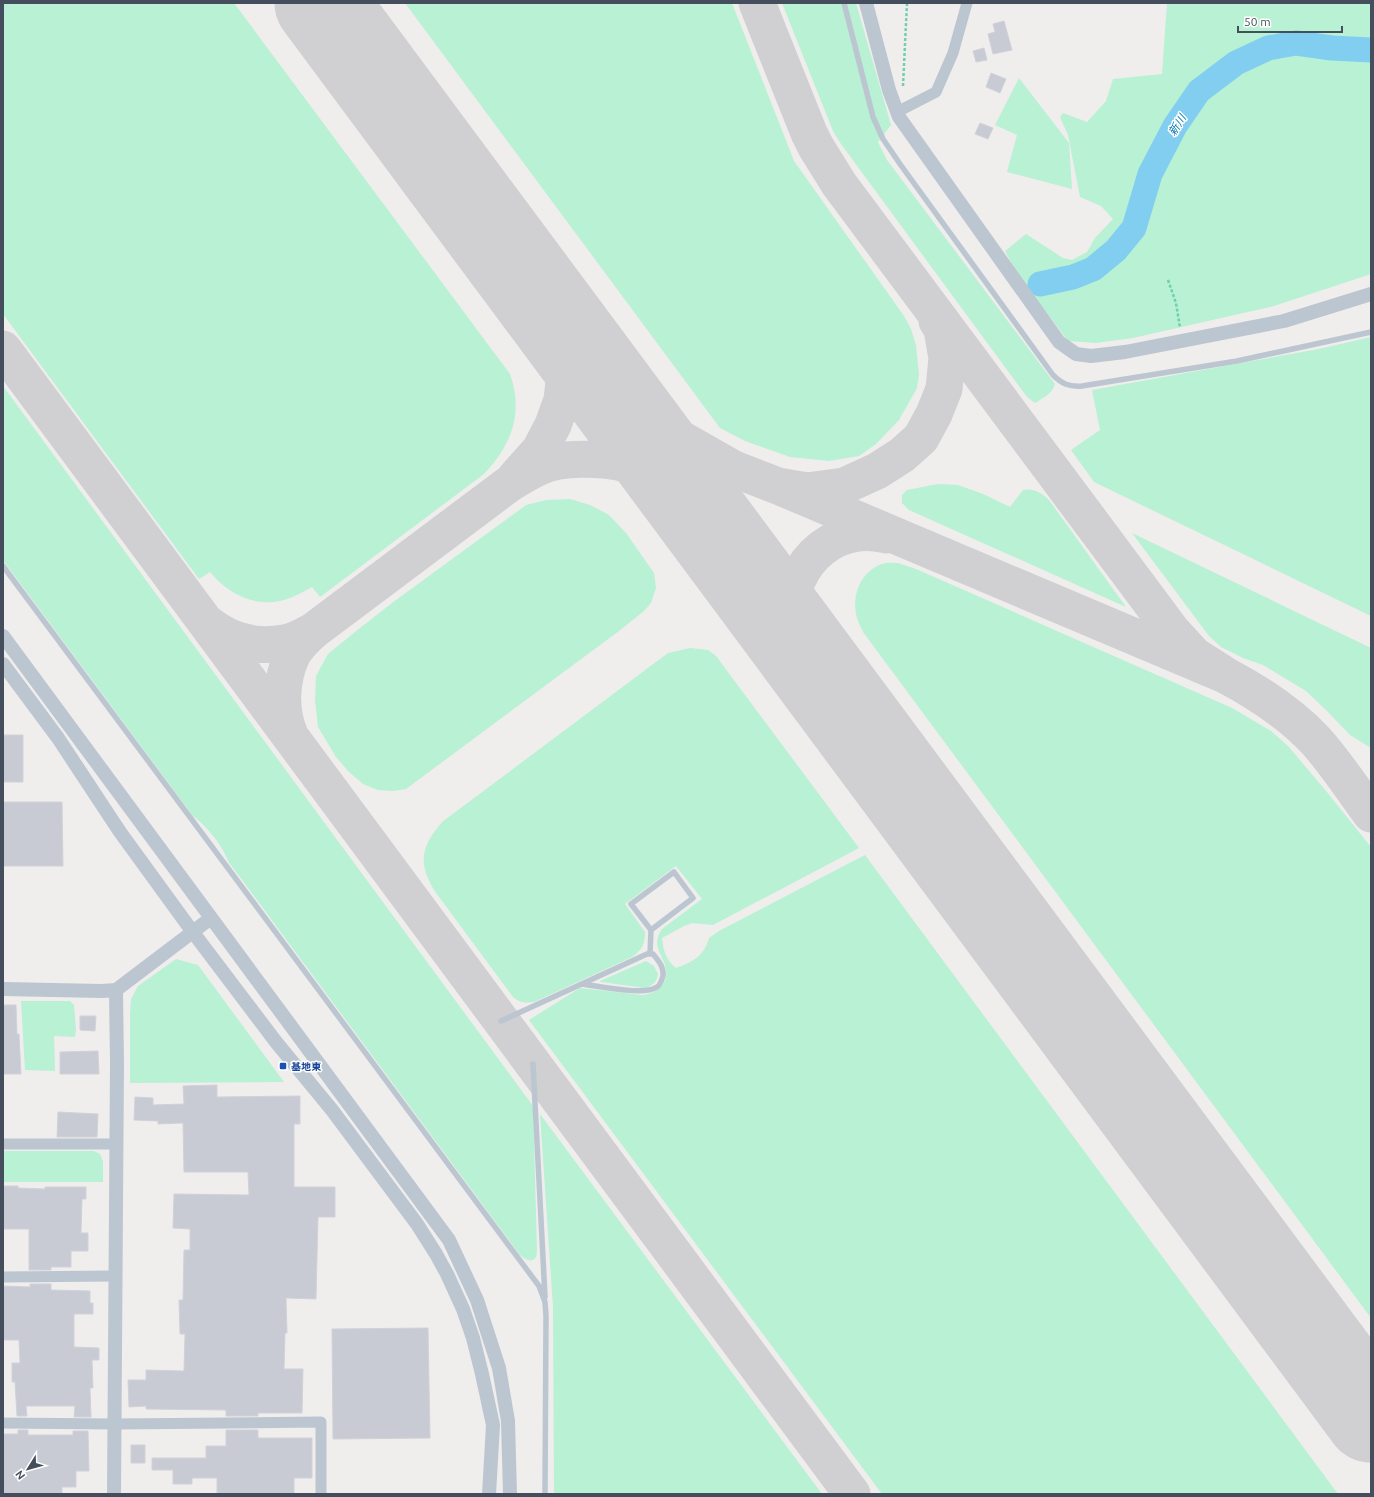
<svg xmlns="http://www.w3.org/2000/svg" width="1374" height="1497" font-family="Ubuntu,'Noto Sans JP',sans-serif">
<rect width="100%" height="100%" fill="#f0eded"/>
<path fill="#b8f1d4" d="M3,3H234L510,374C524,413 511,446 484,474L320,597L312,587C303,592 294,597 284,600C255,608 228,594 210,572L199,579L3,314Z
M405,3H732L794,161L904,316L911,329L916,345L919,375L917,388L899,420L876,444L859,456L829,461L790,457L745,441L720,428Z
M782,3H856L891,125L878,142L887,160L1055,384C1052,394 1043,398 1035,403L1027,397L841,144L833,131Z
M1167,3H1371V274L1274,306L1133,338L1096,343L1068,341L1017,273L1005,251L1026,234L1063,258L1072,260L1087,252L1095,238L1113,219L1101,206L1080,197L1068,135L1060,117L1063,113L1087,122L1106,101L1113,79L1162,74Z
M1019,78L1069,143L1072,189L1007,172L1017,135L995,125Z
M1371,337V616L1094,482L1071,450L1100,430L1092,390L1319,349Z
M3,386L533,1106L537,1250C537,1263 529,1263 520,1255L228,861C223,846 206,825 193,816L3,560Z
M938,484L958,485L983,494L1010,507L1023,490C1034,488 1041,493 1049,500L1126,607L909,510L902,503V495L907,490Z
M570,499L590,505L609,515L626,533L654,573L656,588L651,603L644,611L619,631L406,789L393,791L378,790L363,784L349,772L336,757L318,727L315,700L316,676L328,654L355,632L392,603L526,505L546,500Z
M1132,533L1371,648V748L1350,735L1325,709L1306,691L1263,665L1243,658L1221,647L1209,636Z
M898,563L916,569L1232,708L1271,731L1288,746L1326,791L1371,847V1318L863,632C861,627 858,622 857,618C851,596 860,572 882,564C887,562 893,563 898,563Z
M690,648L708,650L716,656L859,848L713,925L692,923L684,926L662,938C663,950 666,960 676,968C693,962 704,956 709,938L719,931L865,855L1338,1494H882L529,1020L580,988L642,995C661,993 671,980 664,962C661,956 658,950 657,944C657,938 659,933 662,929L702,899L676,866L625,904L645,932C645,944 642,950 632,957L534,1002C525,1003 520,1003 513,997L434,890C417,861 422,846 442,822L668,653Z
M176,959L198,965L284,1082L130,1083V1015L131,999L138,986Z
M646,961L654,966L658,974C657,982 652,986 645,988L601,982L600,981Z
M21,1001H70L74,1005L76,1030L75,1037L54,1036L55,1071L25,1070Z
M540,1114L822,1494H554L553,1307Z
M4,1151H94L100,1154L103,1161V1182H4Z"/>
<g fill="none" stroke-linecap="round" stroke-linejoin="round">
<path stroke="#82cef1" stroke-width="25" d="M1040,284L1073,277L1093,269L1116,250L1134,228L1150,174L1175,126L1199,91L1236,63L1268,48L1296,43L1332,48L1371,50"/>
<path stroke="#d0cfd2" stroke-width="37" d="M757,3L809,133L816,147L839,184L1172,631L1195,656L1225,675
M3,349L852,1494
M598,375L626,402L646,419L734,469L778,486L807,491L844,486L877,471L902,455L921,438L934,414L944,389L947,358L942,329L937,321
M515,478L540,450L553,425L562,400L564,382L560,354L554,334L527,279
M778,486L1225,675C1259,693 1290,713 1316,741C1336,763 1353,790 1371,814
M207,623C229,641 256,648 284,643C294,642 304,636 313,631L509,484C522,476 536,467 550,463C573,457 616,458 638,468C664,481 686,504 708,523
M814,665C807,654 796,641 793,628C781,573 830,520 886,535
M290,735C279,710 281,680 292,655C297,646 305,638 313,631"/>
<path stroke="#d0cfd2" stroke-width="93" d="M321,3L1371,1416"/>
</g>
<path fill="#c8cbd3" stroke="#d1d2d9" d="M1004,21L1012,50L993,54L988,34L995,32L993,24Z
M984,48L987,60L976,62L973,51Z
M991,73L1006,79L1000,93L986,87Z
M980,123L993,128L988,139L975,134Z
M3,735H23V782H3Z
M3,802H62L63,866H3Z
M3,1005H16L17,1034H19L21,1074H3Z
M80,1016H96L95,1031L80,1030Z
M98,1051L99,1074H60V1052Z
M217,1085V1097L300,1096V1124H294V1187H335V1217H318L316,1299L286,1298L287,1333H285L284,1369H303L302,1413H258V1416H226V1410L146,1409V1406L129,1407L128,1380H146V1370L184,1371L185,1334H180L179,1300H183L184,1250H190V1229L173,1228L174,1194L249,1195L248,1172H184L183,1123L158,1124V1121L134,1120L135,1097L153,1098V1105L184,1104L183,1086Z
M58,1112L98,1114L97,1137H57Z
M3,1186H18V1188L45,1189V1187H86V1199H82L81,1233H88V1251H71V1267H51V1270H29V1229H3Z
M30,1284H51V1290L90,1291V1303H93V1314H74V1347L99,1348V1360H92L93,1388H90L91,1417H74L75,1406H26L27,1416H17L15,1382H12V1363H20L19,1340H3V1286L30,1287Z
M428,1328L430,1438L333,1439L332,1329Z
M18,1430H28V1435H73V1431H88L89,1471H76V1487H62V1494H3V1434H18Z
M226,1430H258V1438H312V1478H294V1494H217V1478H192V1484H173V1470H152V1458H206V1446H226Z
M131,1445H145V1463H131Z"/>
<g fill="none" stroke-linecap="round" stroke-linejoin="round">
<path stroke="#6ed1ab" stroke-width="2.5" stroke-dasharray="3 2" stroke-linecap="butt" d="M903,86L907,3
M1168,280L1176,303L1180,328"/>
<path stroke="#bcc6d0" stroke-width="5.5" d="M844,3L873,117L883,139L900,164L1053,375C1062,384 1069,387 1082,386L1237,361L1371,332
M3,566L539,1286L545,1302L546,1316L545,1494
M650,954L651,930L631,904L674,872L693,898L651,930
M501,1021L647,954H653C659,961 666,970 662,979C661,982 659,986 657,987C644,996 598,986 582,984
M533,1064L545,1297"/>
<path stroke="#bcc6d0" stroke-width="11" d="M897,112L936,92L953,53L967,3
M3,1144H116
M3,1277L115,1276
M3,1423L115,1424L321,1422V1494"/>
<path stroke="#bcc6d0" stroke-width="14" d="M866,3L889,90L899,117L1059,342L1076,354L1091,356L1125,352L1284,321L1371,294
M3,636L449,1240L477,1300L499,1368L508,1421L510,1494
M3,664L58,738L120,832L192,931L276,1042L332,1110L417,1224L436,1254L447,1274L463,1309L473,1338L482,1374L493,1425L489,1494
M3,989L102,991L116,990L211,918
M114,1494L117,1064L116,990"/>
</g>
<rect fill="#1a4fb4" stroke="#fff" stroke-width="1.5" x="279" y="1062" width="8" height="8" rx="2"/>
<g text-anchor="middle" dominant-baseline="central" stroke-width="3" stroke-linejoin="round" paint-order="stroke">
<g font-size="10" font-weight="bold" fill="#164399" stroke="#fff" text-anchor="start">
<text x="291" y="1066">基地東</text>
</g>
<g font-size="11" font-style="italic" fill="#0478af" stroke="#fff">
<text transform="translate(1177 125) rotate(-58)">新川</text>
</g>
</g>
<rect width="1374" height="1497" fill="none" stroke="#444e5c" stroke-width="8"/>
<g transform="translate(28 1469) rotate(233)" stroke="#ffffff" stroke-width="3" paint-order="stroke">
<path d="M0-3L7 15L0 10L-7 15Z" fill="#444e5c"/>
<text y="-6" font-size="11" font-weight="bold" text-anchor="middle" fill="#444e5c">N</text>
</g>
<path d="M1238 26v6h104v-6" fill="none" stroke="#444e5c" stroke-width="2"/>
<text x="1244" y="26" font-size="12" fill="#444e5c" stroke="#ffffff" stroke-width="3" paint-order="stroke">50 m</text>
</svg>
